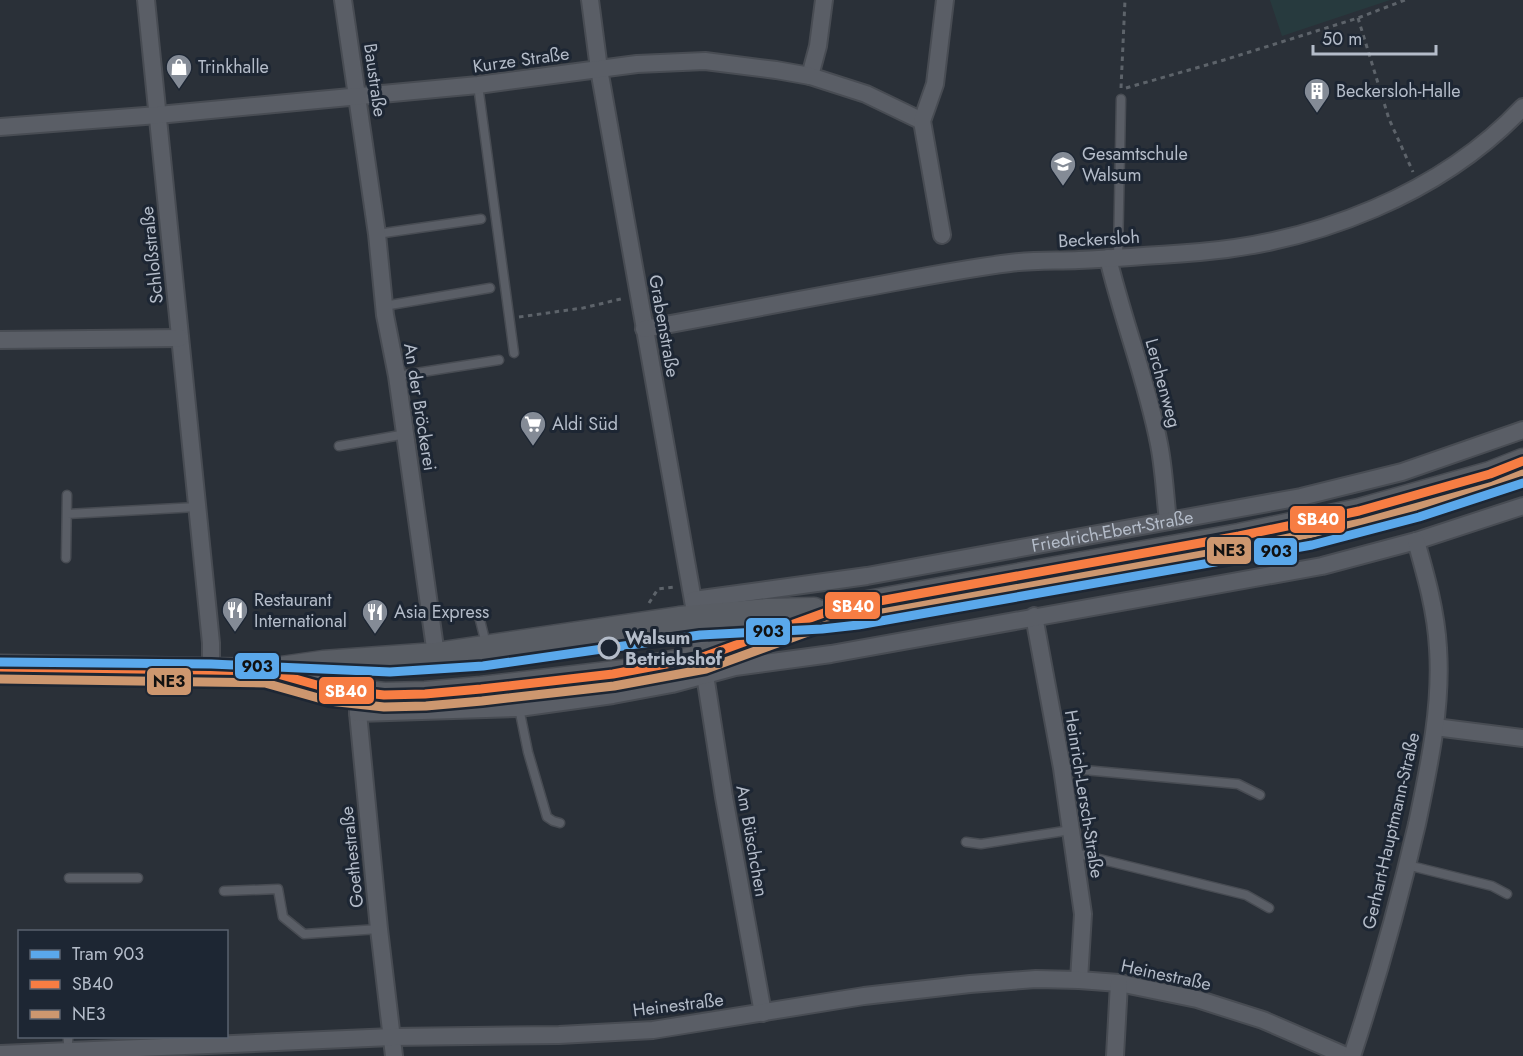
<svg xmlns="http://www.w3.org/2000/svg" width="1523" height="1056" font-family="Jost,sans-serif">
<rect width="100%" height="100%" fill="#2a3038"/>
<path fill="#273a3e" d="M1270,0H1390L1282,36Z"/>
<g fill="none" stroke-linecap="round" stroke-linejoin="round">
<g stroke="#484c53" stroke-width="11">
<path id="service" d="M478,85L514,353
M377,234L481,219
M1118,257L1121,99
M384,306L490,288
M397,376L499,360
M339,446L406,434
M67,514L197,507
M66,558L67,495
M483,612L479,616L486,644
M519,708L528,752L547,817L553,821L560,823
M1062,768L1238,784L1260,795
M966,842L981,844L1071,830
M1075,853L1246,895L1269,908
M1407,865L1492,886L1507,894
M69,878H138
M224,891L278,889L283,917L304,934L379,929
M68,1036V1051"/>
</g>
<g stroke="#484c53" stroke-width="20">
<g id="minor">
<path d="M146,0L211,643V669"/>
<path d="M343,0L377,234L385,315L397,376L436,655"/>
<path d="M590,0L599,69L703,657"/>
<path d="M810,76L818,46L824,0"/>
<path d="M0,127L158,115L478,85L637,64L705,61L776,70L810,76L866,94L922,121"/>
<path d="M942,235L922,121L935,84L945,0"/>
<path d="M1108,258C1123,321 1147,381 1159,444C1164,469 1165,496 1168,521"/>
<path d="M644,329C717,316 790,302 863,288C912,279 961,269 1010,263C1032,260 1056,261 1079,260C1119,258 1160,255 1200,252C1317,242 1441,194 1523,107"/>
<path d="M0,340L180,338"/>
<path id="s1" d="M694,600L867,576L1301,497L1402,472L1523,430"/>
<path d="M1034,616L1062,768L1083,914L1079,980"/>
<path d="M375,659C360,678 358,689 358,713L379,929L394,1056"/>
<path d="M705,675L724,797L763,1013"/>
<path d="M358,713L519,708L613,695L672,684L735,667L831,654L1322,566L1416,541L1523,506"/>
<path d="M1435,727L1523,738"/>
<path d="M0,1054L392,1037L559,1035L653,1030L864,996L970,984L1036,979L1079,980L1119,983L1197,999L1263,1020L1346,1056"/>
<path d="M1115,1056L1119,983"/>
<path d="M1352,1056C1377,980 1399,902 1417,824C1429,766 1442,707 1438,648C1436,611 1426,576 1416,541"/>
</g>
</g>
<g stroke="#484c53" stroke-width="27">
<path id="secondary" d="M0,667L267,671L323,663L436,655L679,619L767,611L814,610
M267,671L331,689L384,695L425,694L481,689L625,672L703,657L835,609L1239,536L1359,511L1490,474L1523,461"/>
</g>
<path stroke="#5d636a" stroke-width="3" stroke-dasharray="4.5 4.5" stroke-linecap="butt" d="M1358,18L1389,119L1413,172
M1121,88L1125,0
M1126,88L1224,60L1358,18L1405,0
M519,317L583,308L625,298
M649,603L658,589L674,587"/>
<use href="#service" stroke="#5a5e66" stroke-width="8"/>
<use href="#minor" stroke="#5a5e66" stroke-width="16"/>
<use href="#secondary" stroke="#595d64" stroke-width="24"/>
<g stroke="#1d2633" stroke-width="14">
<path id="bus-1" d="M0,667L267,671L331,689L384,695L425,694L481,689L613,674L703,657L835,609L1239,536L1359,511L1490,474L1523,461"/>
</g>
<g stroke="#1d2633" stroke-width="14">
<path id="bus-2" d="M0,679L265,683L329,701L384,707L426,706L482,701L614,686L706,669L838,621L1241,548L1361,523L1493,486L1523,474"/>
</g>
<use href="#bus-1" stroke="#f77d43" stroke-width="9"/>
<use href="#bus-2" stroke="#cd976f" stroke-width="9"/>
<g stroke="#1d2633" stroke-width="14">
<path id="tram-1" d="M0,662L211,664L390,672L483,666L700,635L822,629L858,625L1312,545L1419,517L1523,483"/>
</g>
<use href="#tram-1" stroke="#5aa8eb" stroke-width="9"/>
</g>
<defs>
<g id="shop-pin" transform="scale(1.35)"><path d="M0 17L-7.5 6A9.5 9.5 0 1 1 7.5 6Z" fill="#848b96" stroke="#1d2633"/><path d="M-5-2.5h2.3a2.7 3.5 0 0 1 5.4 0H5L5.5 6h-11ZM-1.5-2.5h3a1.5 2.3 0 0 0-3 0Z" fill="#fff"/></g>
<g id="building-pin" transform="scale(1.35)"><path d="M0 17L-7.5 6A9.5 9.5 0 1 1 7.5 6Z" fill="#848b96" stroke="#1d2633"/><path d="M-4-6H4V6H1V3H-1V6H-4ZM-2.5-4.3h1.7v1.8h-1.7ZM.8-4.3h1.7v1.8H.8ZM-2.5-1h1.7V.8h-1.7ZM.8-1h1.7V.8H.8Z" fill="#fff"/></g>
<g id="school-pin" transform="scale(1.35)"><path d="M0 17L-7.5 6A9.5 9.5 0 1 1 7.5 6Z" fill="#848b96" stroke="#1d2633"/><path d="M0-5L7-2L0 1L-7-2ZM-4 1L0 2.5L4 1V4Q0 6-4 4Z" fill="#fff"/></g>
<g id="supermarket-pin" transform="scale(1.35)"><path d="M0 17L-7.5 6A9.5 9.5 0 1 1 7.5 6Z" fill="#848b96" stroke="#1d2633"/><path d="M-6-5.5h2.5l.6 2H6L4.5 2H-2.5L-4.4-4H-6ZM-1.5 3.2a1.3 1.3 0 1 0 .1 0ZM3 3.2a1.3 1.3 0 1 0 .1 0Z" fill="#fff"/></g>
<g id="restaurant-pin" transform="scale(1.35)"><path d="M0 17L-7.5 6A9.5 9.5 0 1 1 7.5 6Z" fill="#848b96" stroke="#1d2633"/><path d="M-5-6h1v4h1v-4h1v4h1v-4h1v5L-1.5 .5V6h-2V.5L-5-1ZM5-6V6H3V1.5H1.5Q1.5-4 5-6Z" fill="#fff"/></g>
</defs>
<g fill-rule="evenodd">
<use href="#shop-pin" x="179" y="67"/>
<use href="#building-pin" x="1317" y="91"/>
<use href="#school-pin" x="1063" y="164"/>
<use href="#supermarket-pin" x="533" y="424"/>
<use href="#restaurant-pin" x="235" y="610"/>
<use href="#restaurant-pin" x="375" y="612"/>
</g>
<circle fill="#1d2633" stroke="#b4bcc9" stroke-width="3" cx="609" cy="648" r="10"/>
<g text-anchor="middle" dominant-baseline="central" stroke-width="6" stroke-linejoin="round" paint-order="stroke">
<g font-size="18" fill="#b4bcc9" stroke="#1d2633">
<text transform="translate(521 60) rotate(-8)">Kurze Straße</text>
<text transform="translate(375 80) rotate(82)">Baustraße</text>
<text transform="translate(1099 239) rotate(-3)">Beckersloh</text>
<text transform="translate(152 255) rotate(-96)">Schloßstraße</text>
<text transform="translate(664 326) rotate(80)">Grabenstraße</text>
<text transform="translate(1163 383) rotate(75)">Lerchenweg</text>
<text transform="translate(420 407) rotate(81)">An der Bröckerei</text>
<text stroke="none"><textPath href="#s1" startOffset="424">Friedrich-Ebert-Straße</textPath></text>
<text transform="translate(1084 794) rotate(81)">Heinrich-Lersch-Straße</text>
<text transform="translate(1391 831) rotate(-77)">Gerhart-Hauptmann-Straße</text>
<text transform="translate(752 841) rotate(80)">Am Büschchen</text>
<text transform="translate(352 857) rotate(-96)">Goethestraße</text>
<text transform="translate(1166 975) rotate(12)">Heinestraße</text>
<text transform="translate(678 1005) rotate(-7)">Heinestraße</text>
</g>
<g font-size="18" fill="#b4bcc9" stroke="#1d2633" text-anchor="start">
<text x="198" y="67">Trinkhalle</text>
<text x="1336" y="91">Beckersloh-Halle</text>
<text x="1082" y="154">Gesamtschule<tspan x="1082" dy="21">Walsum</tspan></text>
<text x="552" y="424">Aldi Süd</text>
<text x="254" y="600">Restaurant<tspan x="254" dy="21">International</tspan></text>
<text x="394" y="612">Asia Express</text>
</g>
<g font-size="18" font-weight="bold" fill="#b4bcc9" stroke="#1d2633" text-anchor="start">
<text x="625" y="638">Walsum<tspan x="625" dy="21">Betriebshof</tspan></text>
</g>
</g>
<g stroke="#1d2633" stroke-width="2">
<rect x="1289" y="505" width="57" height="29" rx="6" fill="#f77d43"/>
<rect x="1206" y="536" width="46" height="29" rx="6" fill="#cd976f"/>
<rect x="1253" y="537" width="45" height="29" rx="6" fill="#5aa8eb"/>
<rect x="824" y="591" width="57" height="29" rx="6" fill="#f77d43"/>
<rect x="745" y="617" width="46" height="29" rx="6" fill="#5aa8eb"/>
<rect x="234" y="652" width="46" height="28" rx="6" fill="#5aa8eb"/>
<rect x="146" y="667" width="46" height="29" rx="6" fill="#cd976f"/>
<rect x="318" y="676" width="57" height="29" rx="6" fill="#f77d43"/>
</g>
<g font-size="16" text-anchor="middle" font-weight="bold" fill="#fff">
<text x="1318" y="525">SB40</text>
<text x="853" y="612">SB40</text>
<text x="346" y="697">SB40</text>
</g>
<g font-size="16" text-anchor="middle" font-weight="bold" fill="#111">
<text x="1229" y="556">NE3</text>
<text x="1276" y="557">903</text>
<text x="768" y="637">903</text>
<text x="257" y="672">903</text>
<text x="169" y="687">NE3</text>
</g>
<rect x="18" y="930" width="210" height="108" fill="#1d2633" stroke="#59626f" stroke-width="1.5"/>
<rect x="30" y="950" width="30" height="9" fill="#5aa8eb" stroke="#59626f" stroke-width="1.5"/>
<text x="72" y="960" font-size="18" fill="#b4bcc9">Tram 903</text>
<rect x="30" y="980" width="30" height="9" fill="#f77d43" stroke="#59626f" stroke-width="1.5"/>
<text x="72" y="990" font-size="18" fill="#b4bcc9">SB40</text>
<rect x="30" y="1010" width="30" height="9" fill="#cd976f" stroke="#59626f" stroke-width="1.5"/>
<text x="72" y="1020" font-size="18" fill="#b4bcc9">NE3</text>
<path d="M1313 45v9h123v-9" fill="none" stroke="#b4bcc9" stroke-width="3"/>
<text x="1322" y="45" font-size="18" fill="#b4bcc9" stroke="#1d2633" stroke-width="4.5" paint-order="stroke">50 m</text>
</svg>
